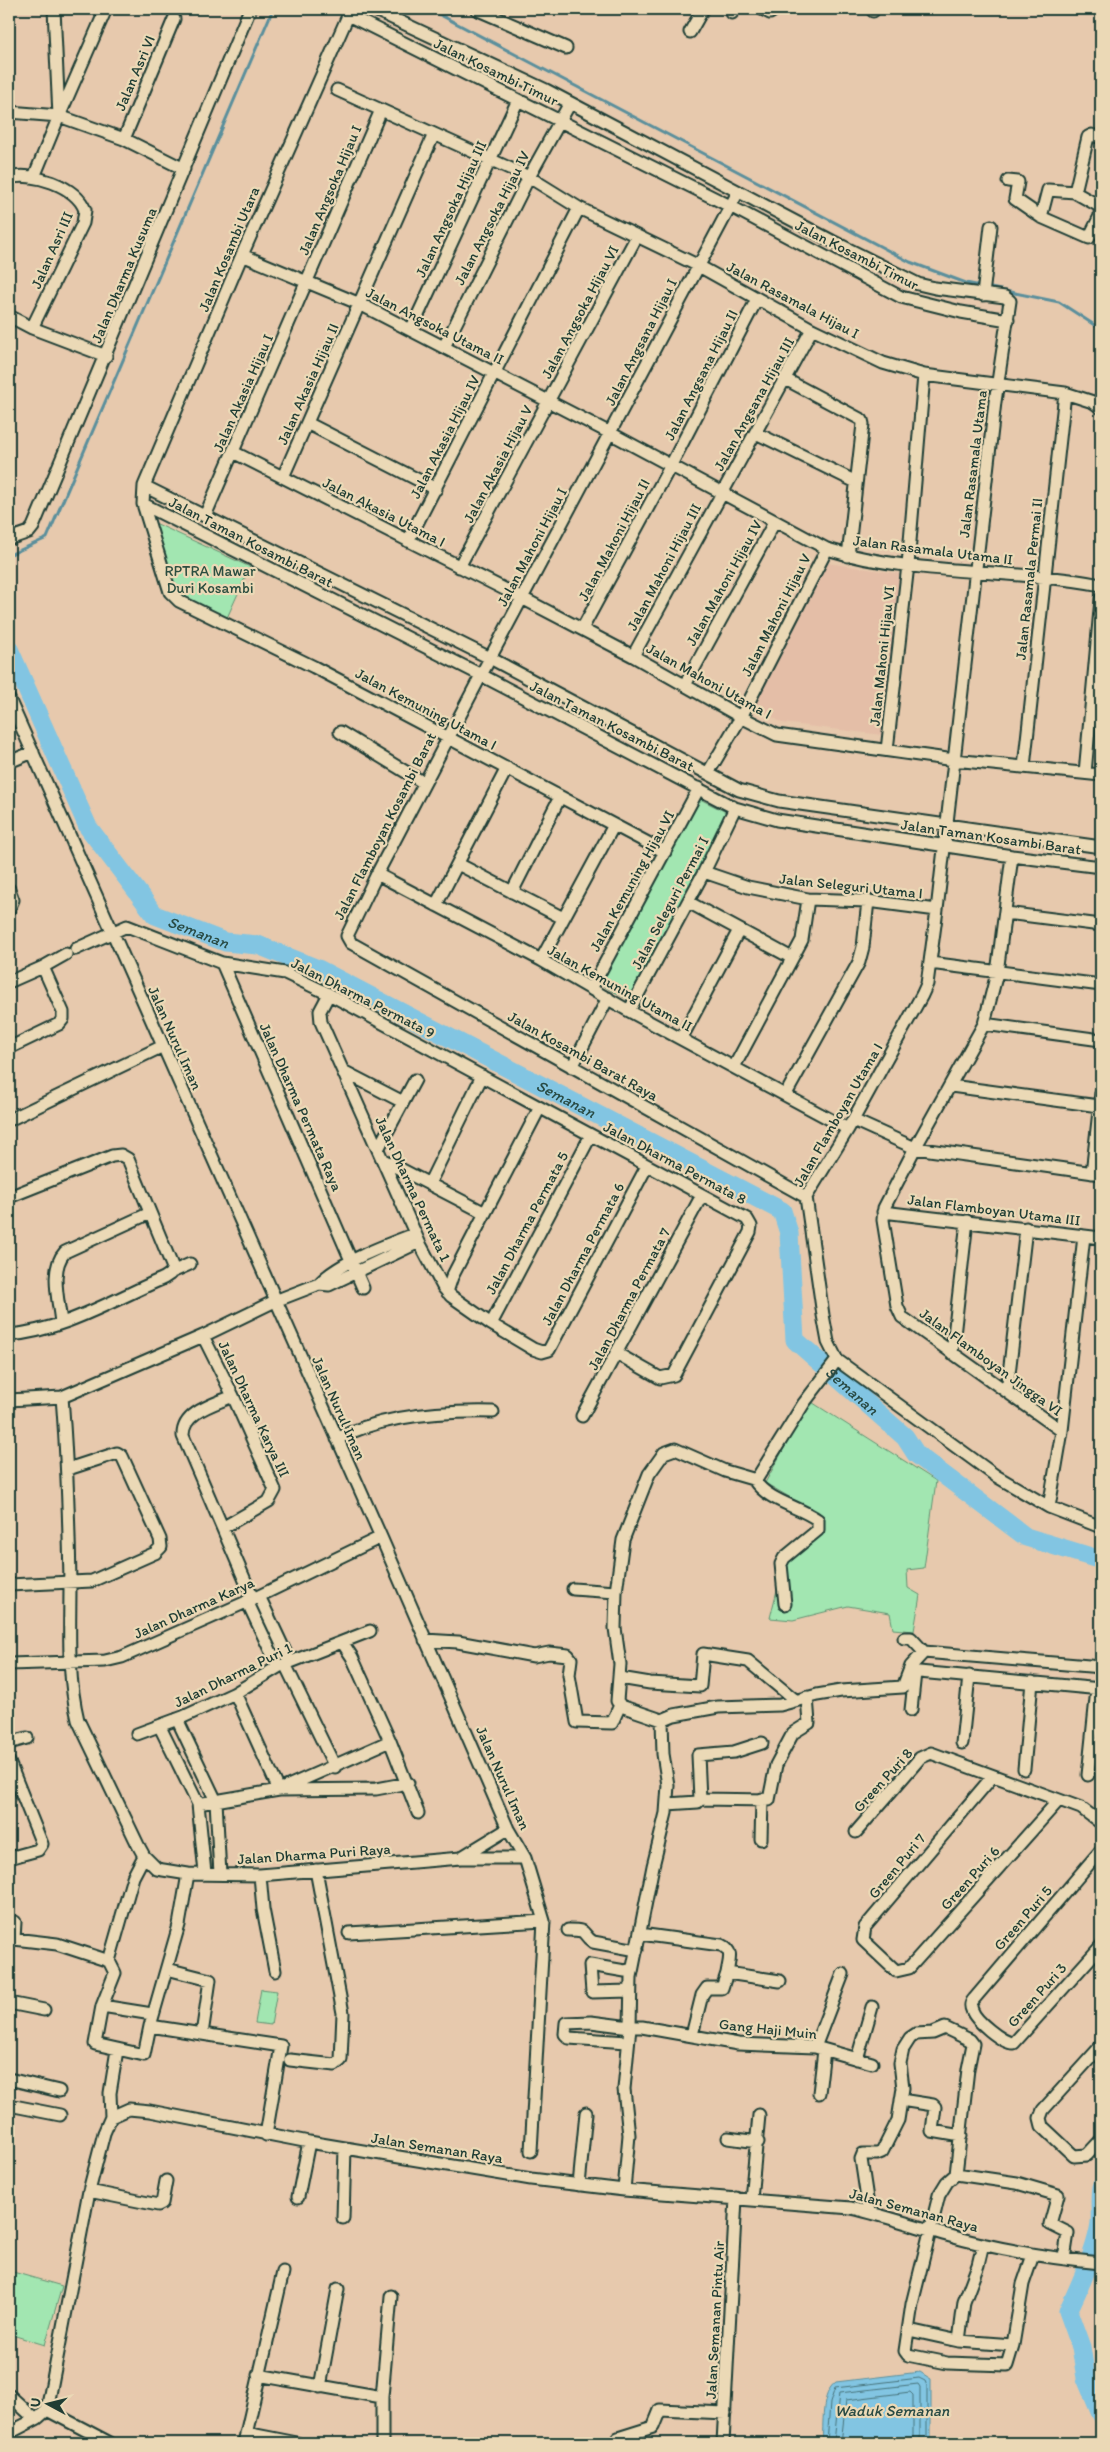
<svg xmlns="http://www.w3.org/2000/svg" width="1110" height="2452" font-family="Itim,sans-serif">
<rect width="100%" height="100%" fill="#e7c9ad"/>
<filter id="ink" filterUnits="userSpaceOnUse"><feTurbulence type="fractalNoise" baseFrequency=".02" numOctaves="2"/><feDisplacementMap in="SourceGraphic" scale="10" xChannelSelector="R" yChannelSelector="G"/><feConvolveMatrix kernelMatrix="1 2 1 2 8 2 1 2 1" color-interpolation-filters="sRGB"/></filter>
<g filter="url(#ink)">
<path fill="#e4bea7" d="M827,563L902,574L882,735L782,723L754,705Z"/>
<path fill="#a2e6b1" stroke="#609272" d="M155,523L250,567L226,620L176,594Z
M700,799L728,813L629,1000L600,984Z
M810,1401L936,1481L924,1568L907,1570L908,1588L920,1595L914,1631L893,1629L890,1613L848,1606L793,1620L770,1618L785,1558L806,1549L824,1517L765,1483Z
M261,1989L277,1991L271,2025L255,2023Z
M13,2272L62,2286L45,2345L9,2334V2285Z"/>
<path fill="#82c5e2" stroke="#5a8f9c" d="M920,2372L931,2379V2443H822C824,2425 820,2393 836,2382Z"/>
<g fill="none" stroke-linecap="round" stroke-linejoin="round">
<path stroke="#47737a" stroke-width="1" d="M827,2443L830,2403L835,2388L919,2378L925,2381L927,2386V2443
M834,2443L839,2393L918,2384L920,2387V2443
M841,2443L846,2400L910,2392L913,2395V2443"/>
<path stroke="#5a8f9c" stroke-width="3" d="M429,9L910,262L966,283L1059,302L1099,328L1101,332
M9,555L47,538L273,9"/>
<g stroke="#82c5e2" stroke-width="19">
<path id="s1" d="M9,649L88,827L155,915L225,942L258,945L318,969L782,1211L789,1233L795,1340L905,1437L916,1454L1026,1537L1101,1560"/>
<path d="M1101,2187C1099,2199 1101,2211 1100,2223C1097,2247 1079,2288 1068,2311L1081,2347L1086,2378L1101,2414"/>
</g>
<g stroke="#1f3d34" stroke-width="15">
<path id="minor" d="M351,9L242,255L144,486L143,504L170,592L179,601L314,667L665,852
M373,9L546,90L832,241L918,284L935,288L1005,297L1010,301L995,402L937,910L927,984L922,995L848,1129L806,1197L823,1315L828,1342L837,1360L996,1476L1049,1507L1101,1527
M476,9L566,48
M762,9L770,13L776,9
M873,11V9
M732,13L735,9
M348,15L730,206L901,297L961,312L1008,320
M690,32L703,9
M337,90L529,177L579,208L697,265L812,329L883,363L924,375L1065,393L1093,402L1101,408
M9,112L59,116L124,139L184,169
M61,112L106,9
M124,139L174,19
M34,177L59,116L54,9
M9,178C32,171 76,186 85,210L83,223L32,328
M1008,181L1018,182L1015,199L1041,217L1089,238L1101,214
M738,192L489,660L377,874L347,936L351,943L806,1197
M1074,192L1101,207L1100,213
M1041,217L1048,190L1075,192L1088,137L1092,135L1101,138
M242,255L360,304L610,433L827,549C915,576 1011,568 1101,585
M983,295L991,226
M9,316L32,328L106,356
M411,330L518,100
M444,347L529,177L570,103
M785,379L862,420L863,424L848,556
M307,423L436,489
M756,433L856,482
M233,452L522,598L633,656L741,717L777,735L954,760L1101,775
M283,477L434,134
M144,486L490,658L739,790L779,801L1101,847
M143,504L481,675L735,808L777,820L1012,856L1101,867
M205,516L381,110
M9,539L29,532L33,527L250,9
M408,541L579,208
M459,567L637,236
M582,629L671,465L757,299
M633,656L812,329
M685,685L775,521
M9,699L381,1537L508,1829L525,1858L544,1921L531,2151
M340,732L424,783
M887,750L908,565L924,375
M9,762L33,752
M1024,767L1065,393
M708,773L741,717L827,549
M1085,773L1101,599
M1012,856L997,973L984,1024L915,1148L884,1208L883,1220L897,1306L902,1317L1062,1431
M458,864L563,918
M704,872L748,887L808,899L868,901L937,910
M377,874L541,960L629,1011L848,1129
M9,889L13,900L9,909
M512,892L560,797
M688,902L792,958
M436,905L507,768
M1006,913L1101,925
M76,949L127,926L222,963L285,973L329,994L747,1219L751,1226L750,1232L674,1375L660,1378L616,1353
M541,960L614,825
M222,963L363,1288
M930,963L1101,985
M9,982L43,967L66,954
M591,989L699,788
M329,994L320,1011L321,1022L419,1242L443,1287L451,1296L491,1324L533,1349L542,1352L549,1350L647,1166
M629,1011L704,872L735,808
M984,1024L1101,1040
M681,1039L739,930
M9,1048L59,1024L63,1019V1012L43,967
M572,1067L608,998
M734,1067L802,940L808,899
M343,1071L403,1102
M951,1086L1099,1106
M786,1094L859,962L863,947L868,901
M9,1120L163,1046
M853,1120L915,1148L1101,1174
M378,1149L415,1080
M383,1160L485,1213
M1092,1173L1101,1093
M429,1184L482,1076
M9,1197L112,1156L121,1155L128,1159L173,1268L170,1274L164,1278C115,1299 62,1331 9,1335
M883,1212L1101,1238
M172,1272L190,1264
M319,1284C337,1263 388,1244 415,1234
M447,1292L452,1277L539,1109
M61,1323C59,1301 49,1269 65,1252L150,1213
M491,1324L591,1135
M203,1336L233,1396L275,1490L269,1501L224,1527
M952,1353L967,1221
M1007,1391L1026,1228
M233,1396C215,1404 182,1412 183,1436L253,1599
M62,1397C67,1459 69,1521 70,1583C70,1629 67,1675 78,1720L138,1845L144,1856L157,1869L188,1874L260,1875L461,1858H525
M9,1400L62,1397L203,1336L275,1301L319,1284L329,1285L419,1242
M582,1416L702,1195
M337,1439C382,1415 442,1411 493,1412
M754,1480C769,1502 797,1505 818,1520V1530L784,1558L781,1564L785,1604
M1049,1507L1062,1431L1084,1236
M9,1585L92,1581L155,1553L161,1547L160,1539L122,1456L117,1453L68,1469
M573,1589L616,1592
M259,1596L290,1662
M247,1601L278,1667
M904,1638H911L924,1652L1101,1667
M425,1640L458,1642L534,1656L549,1653L568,1655L571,1659L569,1675L577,1722L612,1723L620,1705
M342,1642L352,1657L390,1741L418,1813
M9,1664L105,1661L122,1657L253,1599L381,1537
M285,1664L335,1767
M620,1678L650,1683L700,1686L703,1654L748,1661L795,1700
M235,1693L279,1790L390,1741
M911,1710L915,1673L919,1672L1101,1689
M177,1719L216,1801L220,1874
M662,1720L621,1706L617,1701L620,1664L615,1628L616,1592L623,1540L649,1474L664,1453L675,1449L725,1471L756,1480L804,1403L837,1360
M662,1720L674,1715L718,1707L780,1705L817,1695L841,1691L903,1687L911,1666L924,1652
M160,1727L198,1804L205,1873
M137,1734L183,1717L235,1693L278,1667L370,1631
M9,1743L27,1738
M962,1743L969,1676
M9,1762L42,1844L38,1850L9,1858
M1024,1769L1032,1682
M1088,1775L1097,1689
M993,1776L865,1927L863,1940L896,1971L909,1968L1059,1800
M700,1799L698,1755L734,1752L762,1743
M198,1804L279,1790L376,1789L408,1783
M667,1804L698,1802L700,1799L769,1800L776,1765L793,1733L809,1723L807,1697
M856,1832L920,1758L931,1753L1081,1808L1101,1823
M761,1839L762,1799
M1101,1850L974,1999C971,2002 970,2006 972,2010C975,2020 1003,2044 1014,2043L1101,1946
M462,1857L508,1829
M260,1875L263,1909L275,1971
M9,1922H15L14,1939L57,1944L109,1961
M568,1930C590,1930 580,1933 593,1942L637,1950
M349,1933L544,1921
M640,1934L721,1945C734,1951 729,1960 727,1973
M109,1961L133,1877L144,1856
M167,1969L210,1980L202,2034L150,2026L179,1925L188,1874
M630,1991L592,1992L590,1965L625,1971L632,1969
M9,2003L44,2010
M102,2006L115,1973L109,1961
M150,2026L144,2055L95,2044L102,2006L152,2014
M202,2034L281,2046L266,2135
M692,2035L702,1995L707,1988H722L727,1973L780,1981
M627,2042L569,2038L565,2034L566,2023L591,2022L630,2027H642L738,2044L815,2047L872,2063
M1101,2046L1043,2110L1040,2118L1042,2126L1074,2156L1087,2155L1101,2140
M815,2047L843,1974
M857,2059L872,2007
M290,2060L335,2065L341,2060L343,2013L316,1870
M9,2079L59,2091
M819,2093L824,2050
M901,2100L933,2105L935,2107L932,2131L961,2136
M9,2105L60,2115
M111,2117L110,2093L117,2050
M728,2138L758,2142
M956,2174L1017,2183L1058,2195L1050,2224L1068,2233L1064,2259
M579,2185L586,2113
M624,2190L629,2135L624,2089L630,2027L631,1977L653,1866L666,1813L668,1785L663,1754L662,1720
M89,2191L158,2205L162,2203L166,2181
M298,2197L309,2142
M751,2199L759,2115
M869,2212L861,2159L863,2154H877L882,2152L898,2120L903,2088L900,2063L903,2049L910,2038L916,2034L933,2033L945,2028L970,2040L973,2044L968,2069L956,2174L947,2182L939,2195L912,2304L905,2351L908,2355L947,2363L1007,2365L1013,2345L1023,2284L1033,2255
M343,2218L345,2148
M983,2244L978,2265L964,2302L959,2341L1013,2345
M909,2330L959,2341
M258,2375L382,2397
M320,2387L338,2289
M9,2395L35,2419
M47,2410L110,2443
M9,2433L38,2418L47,2410L89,2191L104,2133L111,2117L129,2109L150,2111L309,2142L531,2179L624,2190L851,2208C882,2215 912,2225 943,2234C995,2249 1048,2258 1101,2263
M246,2433L297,2443
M618,2438L653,2427L660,2410L725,2413
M244,2443L283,2272
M382,2443V2397L391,2296
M723,2443L736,2198"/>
</g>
<use href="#minor" stroke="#ebd9b6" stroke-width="11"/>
</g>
</g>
<g text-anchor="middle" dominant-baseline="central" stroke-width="4.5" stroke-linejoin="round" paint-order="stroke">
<g font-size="15" fill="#1f3d34" stroke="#ebd9b6">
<text transform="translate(496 72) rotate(26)">Jalan Kosambi Timur</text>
<text transform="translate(135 73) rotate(-67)">Jalan Asri VI</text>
<text transform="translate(330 190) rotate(-67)">Jalan Angsoka Hijau I</text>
<text transform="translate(451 209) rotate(-65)">Jalan Angsoka Hijau III</text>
<text transform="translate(492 218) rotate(-63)">Jalan Angsoka Hijau IV</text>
<text transform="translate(229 249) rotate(-67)">Jalan Kosambi Utara</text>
<text transform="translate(52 250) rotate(-66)">Jalan Asri III</text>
<text transform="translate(857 255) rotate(27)">Jalan Kosambi Timur</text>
<text transform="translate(124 275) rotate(-67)">Jalan Dharma Kusuma</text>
<text transform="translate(793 300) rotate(28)">Jalan Rasamala Hijau I</text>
<text transform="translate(580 312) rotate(-62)">Jalan Angsoka Hijau VI</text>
<text transform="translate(435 326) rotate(27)">Jalan Angsoka Utama II</text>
<text transform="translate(641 342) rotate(-63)">Jalan Angsana Hijau I</text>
<text transform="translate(701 375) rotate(-63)">Jalan Angsana Hijau II</text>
<text transform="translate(308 384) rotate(-66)">Jalan Akasia Hijau II</text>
<text transform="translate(243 393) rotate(-66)">Jalan Akasia Hijau I</text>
<text transform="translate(754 404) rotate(-61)">Jalan Angsana Hijau III</text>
<text transform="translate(445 437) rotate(-63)">Jalan Akasia Hijau IV</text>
<text transform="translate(498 464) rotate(-62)">Jalan Akasia Hijau V</text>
<text transform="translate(973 464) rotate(-83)">Jalan Rasamala Utama</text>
<text transform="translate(384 512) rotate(27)">Jalan Akasia Utama I</text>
<text transform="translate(614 540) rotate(-62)">Jalan Mahoni Hijau II</text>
<text transform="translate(251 542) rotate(27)">Jalan Taman Kosambi Barat</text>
<text transform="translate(532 547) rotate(-62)">Jalan Mahoni Hijau I</text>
<text transform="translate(933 550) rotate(7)">Jalan Rasamala Utama II</text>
<text transform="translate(664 567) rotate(-62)">Jalan Mahoni Hijau III</text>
<text transform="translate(1029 579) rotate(-84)">Jalan Rasamala Permai II</text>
<text transform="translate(724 583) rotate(-61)">Jalan Mahoni Hijau IV</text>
<text transform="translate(776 615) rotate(-63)">Jalan Mahoni Hijau V</text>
<text transform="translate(882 656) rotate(-84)">Jalan Mahoni Hijau VI</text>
<text transform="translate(709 681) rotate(29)">Jalan Mahoni Utama I</text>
<text transform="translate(426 709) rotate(28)">Jalan Kemuning Utama I</text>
<text transform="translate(612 726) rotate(27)">Jalan Taman Kosambi Barat</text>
<text transform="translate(385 826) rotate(-63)">Jalan Flamboyan Kosambi Barat</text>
<text transform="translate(991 837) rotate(8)">Jalan Taman Kosambi Barat</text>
<text transform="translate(632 881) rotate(-61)">Jalan Kemuning Hijau VI</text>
<text transform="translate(851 886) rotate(6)">Jalan Seleguri Utama I</text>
<text transform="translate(670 903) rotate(-62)">Jalan Seleguri Permai I</text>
<text transform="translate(620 988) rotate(29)">Jalan Kemuning Utama II</text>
<text transform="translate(363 998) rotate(27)">Jalan Dharma Permata 9</text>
<text transform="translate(175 1038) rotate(66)">Jalan Nurul Iman</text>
<text transform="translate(583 1056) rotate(29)">Jalan Kosambi Barat Raya</text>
<text transform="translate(301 1107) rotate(66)">Jalan Dharma Permata Raya</text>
<text transform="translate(838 1115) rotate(-60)">Jalan Flamboyan Utama I</text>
<text transform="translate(675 1163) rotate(28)">Jalan Dharma Permata 8</text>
<text transform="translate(413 1189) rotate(65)">Jalan Dharma Permata 1</text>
<text transform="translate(994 1210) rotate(7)">Jalan Flamboyan Utama III</text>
<text transform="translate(527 1223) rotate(-62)">Jalan Dharma Permata 5</text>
<text transform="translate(583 1254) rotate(-62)">Jalan Dharma Permata 6</text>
<text transform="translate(629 1299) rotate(-62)">Jalan Dharma Permata 7</text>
<text transform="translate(991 1362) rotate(36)">Jalan Flamboyan Jingga VI</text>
<text transform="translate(339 1408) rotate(66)">Jalan Nurul Iman</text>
<text transform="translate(254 1409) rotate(65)">Jalan Dharma Karya III</text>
<text transform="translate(194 1608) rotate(-24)">Jalan Dharma Karya</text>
<text transform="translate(233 1675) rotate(-26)">Jalan Dharma Puri 1</text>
<text transform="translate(503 1778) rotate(66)">Jalan Nurul Iman</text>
<text transform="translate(883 1780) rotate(-48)">Green Puri 8</text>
<text transform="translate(314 1854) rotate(-4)">Jalan Dharma Puri Raya</text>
<text transform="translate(897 1866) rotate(-50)">Green Puri 7</text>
<text transform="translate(970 1878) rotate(-48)">Green Puri 6</text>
<text transform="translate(1023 1918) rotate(-49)">Green Puri 5</text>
<text transform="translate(1037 1995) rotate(-48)">Green Puri 3</text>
<text transform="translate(768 2029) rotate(6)">Gang Haji Muin</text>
<text transform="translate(437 2148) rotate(9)">Jalan Semanan Raya</text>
<text transform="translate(914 2210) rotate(15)">Jalan Semanan Raya</text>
<text transform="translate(715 2320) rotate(-87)">Jalan Semanan Pintu Air</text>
</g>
<g font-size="15" fill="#2c4e40" stroke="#ebd9b6">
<text x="210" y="571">RPTRA Mawar<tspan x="210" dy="17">Duri Kosambi</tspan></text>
</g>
<g font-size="16" font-style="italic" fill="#294b45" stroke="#ebd9b6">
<text stroke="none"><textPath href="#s1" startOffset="352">Semanan</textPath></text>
<text stroke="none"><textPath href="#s1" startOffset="758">Semanan</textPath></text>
<text stroke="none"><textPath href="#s1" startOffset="1208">Semanan</textPath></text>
<text x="892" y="2410">Waduk Semanan</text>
</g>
</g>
<rect width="1110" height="2452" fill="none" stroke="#ebd9b6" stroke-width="30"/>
<rect x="15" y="15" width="1080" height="2422" fill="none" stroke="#1f3d34" stroke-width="2" filter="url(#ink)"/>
<g transform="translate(48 2404) rotate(277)" stroke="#ebd9b6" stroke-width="4" paint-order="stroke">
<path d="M0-4L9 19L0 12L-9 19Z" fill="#1f3d34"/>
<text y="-8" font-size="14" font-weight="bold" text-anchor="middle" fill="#1f3d34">U</text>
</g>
</svg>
